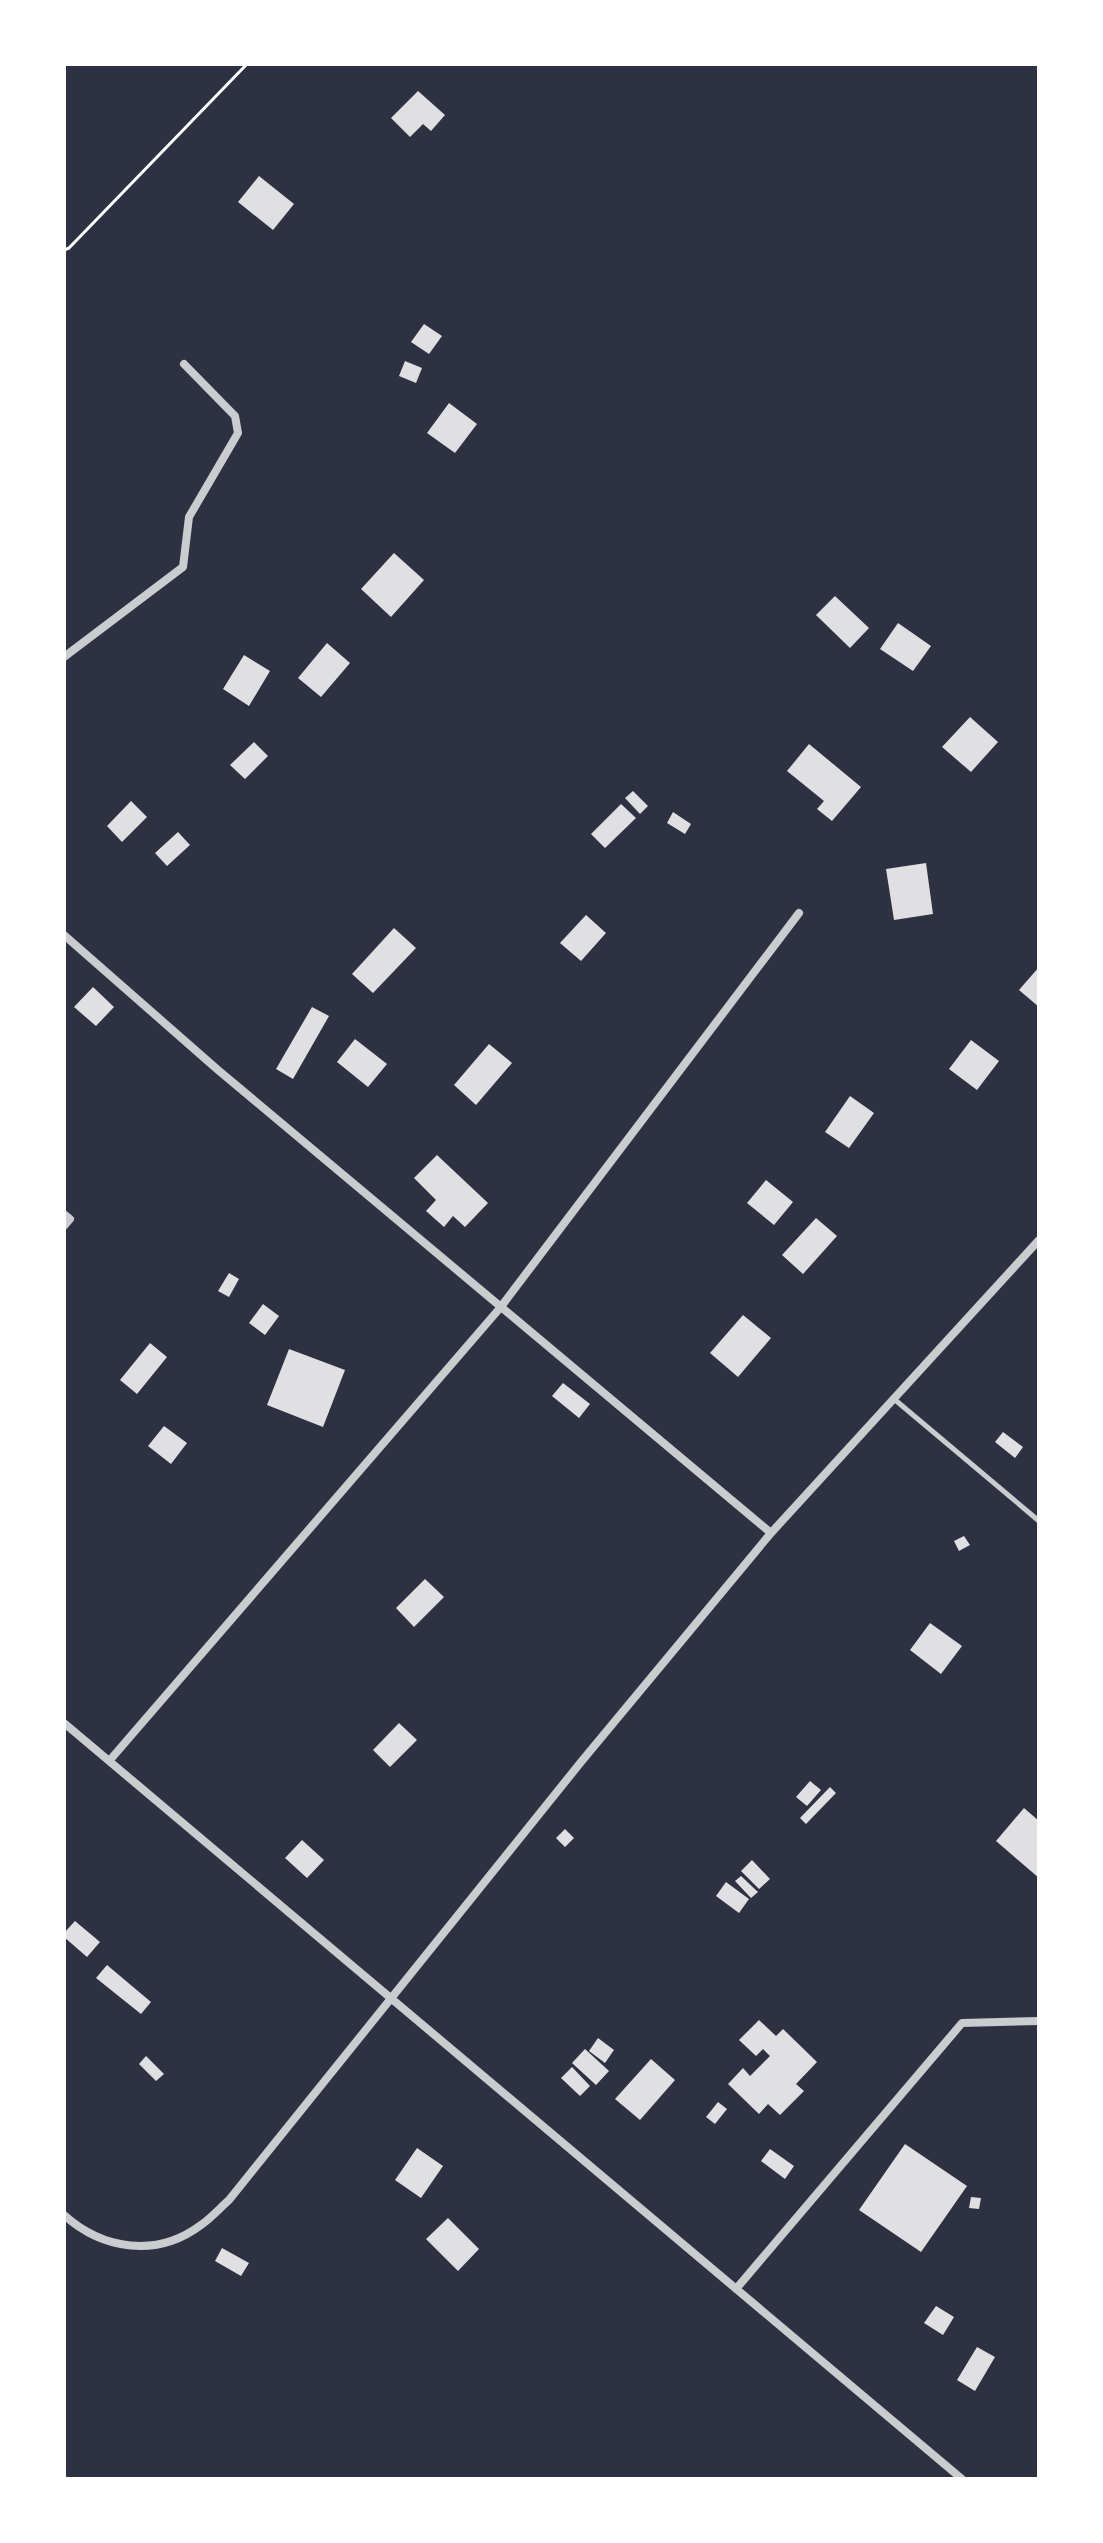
<svg xmlns="http://www.w3.org/2000/svg" width="1103" height="2543" font-family="Lato,sans-serif">
<rect width="100%" height="100%" fill="#2d3142"/>
<path fill="#e0e0e3" d="M418,91L445,115L431,131L423,124L410,137L391,118Z
M259,176L294,204L273,230L238,202Z
M424,324L442,336L429,354L411,342Z
M405,361L422,368L416,383L399,376Z
M449,403L477,424L455,453L427,433Z
M394,553L424,580L391,617L361,589Z
M835,596L869,628L850,648L816,615Z
M898,623L931,646L913,671L880,649Z
M327,643L350,663L321,697L298,678Z
M244,655L270,671L249,706L223,689Z
M970,717L998,742L971,772L942,747Z
M254,742L268,756L245,779L230,765Z
M809,744L861,787L832,821L817,809L824,801L787,771Z
M633,791L648,806L640,814L625,798Z
M131,801L147,817L122,842L107,826Z
M621,804L636,818L605,848L591,834Z
M673,812L691,824L685,834L667,823Z
M178,832L190,845L167,866L155,853Z
M926,863L933,914L894,920L886,869Z
M586,915L606,933L581,961L560,943Z
M394,928L416,948L373,993L352,974Z
M1039,967V1007L1019,990Z
M93,987L114,1007L96,1026L74,1007Z
M312,1007L329,1016L293,1079L276,1069Z
M355,1039L387,1064L368,1087L337,1062Z
M971,1040L999,1061L977,1090L949,1069Z
M489,1044L512,1063L476,1105L454,1085Z
M850,1096L874,1113L849,1148L825,1132Z
M437,1155L488,1203L465,1227L453,1216L444,1227L426,1211L436,1200L414,1178Z
M766,1180L793,1202L774,1225L747,1203Z
M816,1218L837,1236L803,1274L782,1255Z
M229,1273L239,1279L229,1297L218,1291Z
M263,1304L279,1316L265,1335L249,1323Z
M743,1315L771,1338L738,1377L710,1353Z
M150,1343L167,1357L137,1394L120,1380Z
M289,1349L345,1370L323,1427L267,1405Z
M563,1383L590,1404L579,1418L552,1396Z
M164,1426L187,1443L171,1464L148,1446Z
M1003,1432L1023,1447L1015,1458L995,1442Z
M964,1536L970,1545L959,1551L954,1541Z
M425,1579L444,1597L414,1627L396,1608Z
M930,1623L962,1646L941,1674L910,1650Z
M399,1723L417,1740L390,1767L373,1750Z
M810,1781L821,1790L807,1806L796,1797Z
M830,1787L836,1793L806,1824L800,1818Z
M1024,1808L1039,1821V1878L996,1841Z
M565,1829L574,1838L565,1847L556,1838Z
M302,1840L324,1860L307,1878L285,1858Z
M752,1860L770,1879L759,1889L741,1871Z
M741,1876L758,1892L751,1898L735,1881Z
M726,1882L749,1899L739,1913L716,1896Z
M75,1921L100,1942L87,1957L64,1937V1933Z
M107,1965L151,2002L141,2014L96,1978Z
M759,2020L776,2036L783,2029L817,2062L796,2084L804,2091L780,2115L768,2104L759,2114L728,2084L743,2068L750,2076L770,2056L763,2049L756,2056L739,2040Z
M598,2038L614,2050L605,2063L589,2051Z
M585,2049L609,2071L596,2085L572,2063Z
M146,2056L164,2074L156,2081L139,2064Z
M651,2059L675,2080L640,2120L615,2099Z
M572,2067L590,2086L580,2096L561,2078Z
M718,2102L727,2109L715,2124L706,2117Z
M905,2144L967,2186L921,2252L859,2210Z
M417,2148L443,2166L421,2198L395,2180Z
M770,2149L794,2166L785,2179L761,2161Z
M971,2197L981,2198L979,2209L969,2208Z
M448,2218L479,2249L458,2271L426,2239Z
M222,2248L249,2263L241,2276L215,2261Z
M936,2306L954,2317L943,2335L924,2323Z
M977,2347L995,2357L975,2391L957,2380Z"/>
<g fill="none" stroke-linecap="round" stroke-linejoin="round">
<path stroke="#fff" stroke-width="3" d="M64,250L69,248L247,64"/>
<path stroke="#caccd0" stroke-width="5" d="M894,1399L1039,1521"/>
<path stroke="#caccd0" stroke-width="8" d="M64,657L183,567L189,517L238,433L235,416L184,364
M64,935L218,1070L771,1533
M64,1214L70,1219L64,1226
M64,1723L962,2479
M110,1760L500,1308L799,913
M64,2215C103,2250 157,2258 201,2225C211,2218 220,2208 229,2200L581,1762L771,1533L1039,1240
M736,2289L962,2023L1039,2021"/>
</g>
<rect width="1103" height="2543" fill="none" stroke="#ffffff" stroke-width="132"/>
</svg>
